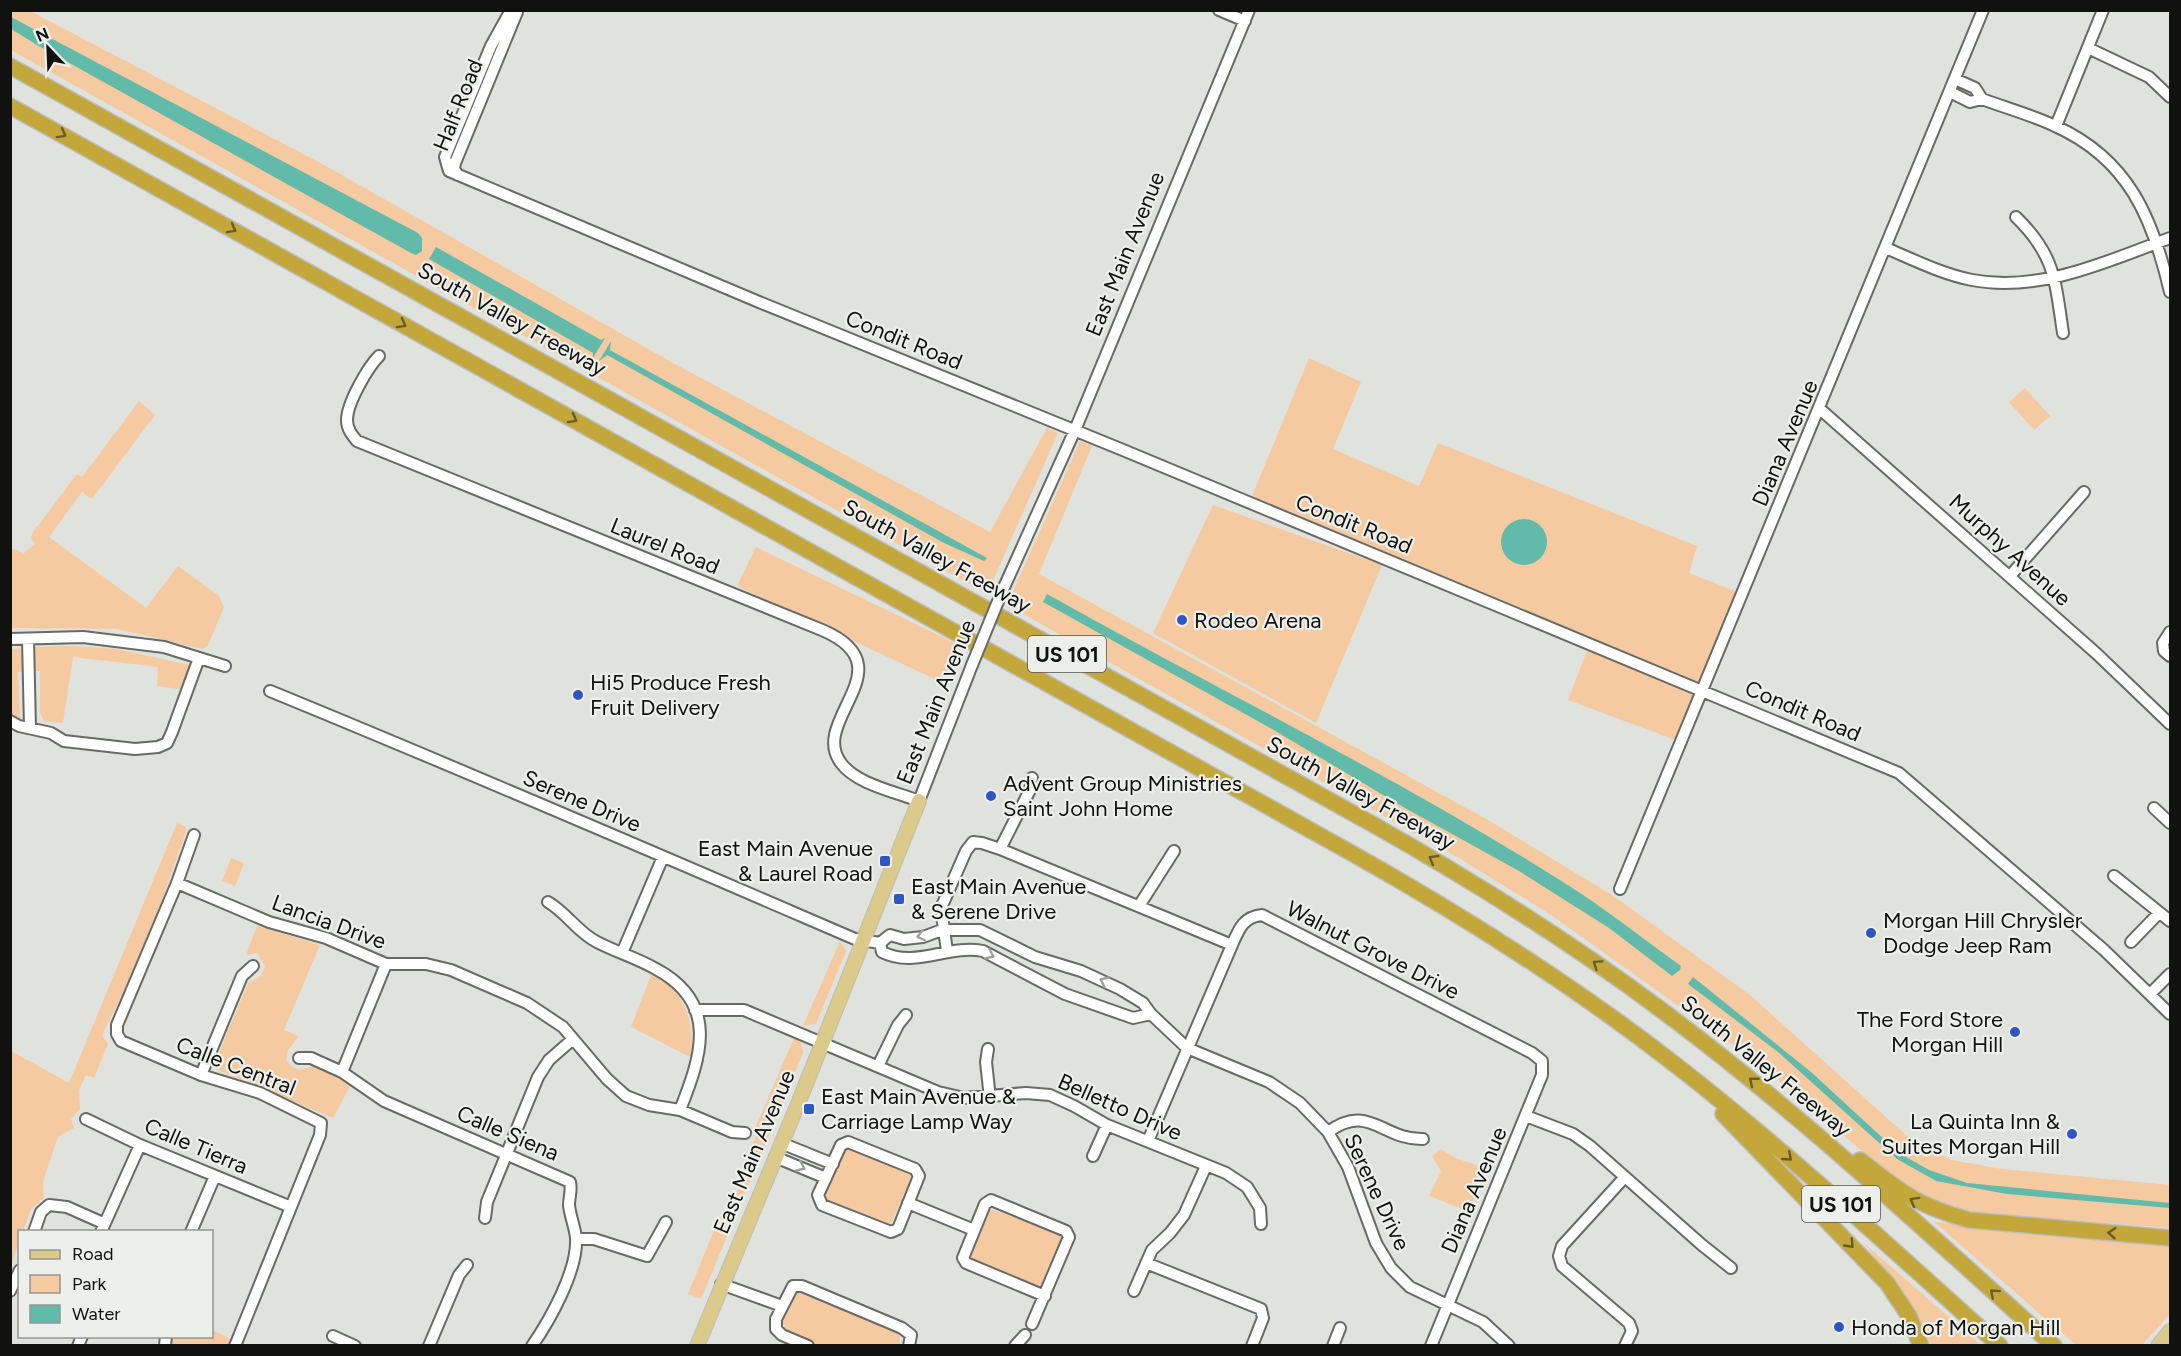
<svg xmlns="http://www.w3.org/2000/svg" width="2181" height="1356" font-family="Figtree,sans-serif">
<rect width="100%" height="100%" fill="#e0e2dd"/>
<path fill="#f5caa0" d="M11,11H30L326,166L673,363L990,532L1047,428L1058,433L987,594L11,50Z
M1309,358L1361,382L1333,449L1419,486L1438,443L1697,546L1689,573L1740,593L1678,741L1568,700L1590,643L1250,501Z
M2025,388L2050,416L2034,430L2009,402Z
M139,401L155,415L92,499L82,492L49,537L146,608L178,566L219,596L224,607L208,645L204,649L198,648L117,629L11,628V550L16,549L23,554L35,544L31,538L33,532L77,474L82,477Z
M1080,441L1092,446L1039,574L1488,820L1615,897L1750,995L1907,1136L1951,1160L2002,1169L2170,1185V1228L1968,1212L1949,1206L1902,1185L1756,1061L1551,915L1459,858L1007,605Z
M1213,505L1382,565L1316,723L1153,633Z
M756,547L961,646L945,684L737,586Z
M72,646L117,649L190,665L183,687L179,689L157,686L158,667L73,657L63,723L44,721L40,713V671H34V647Z
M23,648L24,671L18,672L20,720L11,716L10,649Z
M177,823L186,827V832L143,953L104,1031L103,1036L108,1044L94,1078L86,1075L79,1090L80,1109L71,1119L74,1128L58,1137L43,1182L44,1198L31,1209L23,1231L20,1232L19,1241L11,1267V1051L69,1083Z
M231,858L244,863L235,886L222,881Z
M257,926L320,945L284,1030L299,1036L288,1050L286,1060C295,1072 302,1071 315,1065L352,1083L333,1118L213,1068L248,983L260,977L265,966L257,953L246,955Z
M840,941L846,951L816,1024L803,1026Z
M651,975C658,979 667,983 672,988C688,1004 696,1036 690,1057L631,1027Z
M794,1038L801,1042L803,1053L701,1299L688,1294L718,1221L740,1187L752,1157L749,1153L757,1135L756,1126Z
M848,1147L912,1176L891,1224L826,1201L825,1196L844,1150Z
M1441,1149L1455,1158L1489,1169L1468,1211L1429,1196L1441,1171L1432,1156Z
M993,1210L1059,1233L1062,1238L1043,1285L1033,1287L970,1259L968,1254L987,1211Z
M1934,1222L2170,1242V1314L2142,1345H2076Z
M1865,1244L1981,1345H1931L1916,1314Z
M798,1293L892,1327L900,1333V1345H818L789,1334L782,1321L792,1296Z
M212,1330L231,1339L228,1345H173L174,1337L212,1336Z"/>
<path fill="#62baaa" d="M11,17L418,233L422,238V251L416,255L411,253L37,45L11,29Z
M436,247L601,340L605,338L593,358V353L429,259Z
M611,341L610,350L987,558L984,561L944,543L607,355L599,361Z
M1501 542a23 23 0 1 1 46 0a23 23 0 1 1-46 0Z
M1047,594C1220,691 1399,778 1566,884C1606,909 1643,939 1681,966L1680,970L1672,976L1609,928L1519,871L1405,808L1272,729L1043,602Z
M1693,977L1811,1072L1899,1153L1929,1170L1967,1183L2170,1203V1208L2007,1194L1936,1181L1897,1159L1778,1052L1688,984Z"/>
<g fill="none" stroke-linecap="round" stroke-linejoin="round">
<g stroke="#686a65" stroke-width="14">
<path id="minor" d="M511,10L491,46L445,157L449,171L759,302L1123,450L1899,773L2104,950L2170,1014
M1219,10L1245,21
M2088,48L2149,77L2170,97
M1955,79L1975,88L1982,99
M1950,92L1970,102L1982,99C2006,108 2032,115 2055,126C2129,159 2153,219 2170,292
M2056,126L2103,10
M458,175L454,169L455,163L517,12
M2016,217C2055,255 2055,280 2063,333
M1886,248C1914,260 1942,274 1972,280C2040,293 2108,261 2170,238
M379,356C368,367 347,403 347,420C347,429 352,435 357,441L822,630C909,667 808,720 841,763C856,784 896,792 919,801L972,665
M1820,409L2097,654L2170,724
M2010,576L2084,492
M1001,594L1075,430L1249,10
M2170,632L2163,643L2164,651L2170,656
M10,639L83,637L164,647L225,666
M28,639L30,728
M270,691C466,771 660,855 855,939L880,943L890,935L904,939L923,937L942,930H980L1035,957L1081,971L1120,989L1143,1003L1151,1014L1187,1048L1269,1082L1300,1103L1328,1132L1348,1167L1376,1243L1391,1268L1410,1287L1483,1322L1509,1346
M10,721L19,726L51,733L64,741L135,749L158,747L167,743L172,732L199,658
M2154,808L2170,823
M194,835L177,883L117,1025V1034L121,1041L201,1075L260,1093L321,1123L320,1135L235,1346
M1000,849L1030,790L1032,778
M2114,876L2170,921
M177,883L269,922L326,938L386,964H426L451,970L527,1003L563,1027L607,1079L626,1096L649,1105L680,1110L732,1132L745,1133
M1620,889L1983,10
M548,902C567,913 577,932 597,942C616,952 637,958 656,969C720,1003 701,1057 680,1110
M1139,906L1174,851
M2131,942L2159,913
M880,943L882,952C916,969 948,944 983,951L1065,994L1133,1018L1151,1014
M947,951L941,908L966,851L973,842L982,843L1000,849L1232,945
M622,953L663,857
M2150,994L2170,974
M695,1010H744L938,1092L964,1098L1026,1093L1050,1095L1074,1106L1107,1125L1226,1173L1247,1187L1260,1208L1261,1224
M988,1049L986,1062L990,1098
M299,1058H311L342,1072L386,964
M878,1066L898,1025L906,1015
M342,1072L384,1101L570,1182C572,1191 569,1197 569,1205C570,1216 575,1227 576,1238C578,1270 550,1320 532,1346
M201,1075L242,976L253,966
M1526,1116L1573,1134L1590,1146L1702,1245L1731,1268
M86,1119L140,1145L291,1207
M1328,1132C1369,1102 1382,1140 1423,1139
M1148,1141L1232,945C1239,929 1243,917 1262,915L1532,1053L1542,1061V1075L1431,1346
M848,1142L915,1169L919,1176L898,1229L891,1232L822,1205L818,1195L841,1145Z
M781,1143L833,1164
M1093,1156L1107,1125
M775,1157L826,1178
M1624,1178L1562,1246L1559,1256L1562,1266L1629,1323L1632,1331L1625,1346
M908,1203L974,1230
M485,1218L487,1202L538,1077L549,1060L573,1039
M34,1232L41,1212L49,1205L67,1207L103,1223
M101,1232L140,1145
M191,1232L215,1176
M576,1239H594L647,1256L666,1222
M1146,1263L1261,1309L1263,1318L1252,1346
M721,1284L782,1306
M10,1291L20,1270
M1134,1291L1152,1250L1170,1233L1184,1215L1206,1166
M1032,1324L1069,1237L1066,1231L991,1200L985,1204L963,1258L966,1263L1045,1296
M333,1336L355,1346
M78,1346L82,1336
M165,1346L166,1336
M429,1346L459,1275L467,1265
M808,1346L782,1335L776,1329V1319L793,1286H802L902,1328L911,1335L909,1346
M1015,1346L1025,1335
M1333,1346L1340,1328"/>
</g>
<g stroke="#bcbdbc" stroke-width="16">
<path id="major" d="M697,1346L798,1104L919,801
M2158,1346L2170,1331"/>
</g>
<g stroke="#bcbdbc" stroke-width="18">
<path id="highway" d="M10,66L1374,825C1473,881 1569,941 1660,1009C1799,1112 1925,1231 2054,1346
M10,106L1355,855C1467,918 1576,987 1677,1066C1790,1154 1894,1251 2000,1346
M1723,1114L1887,1283L1909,1316L1921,1346
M1860,1160C1902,1193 1916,1205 1969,1220L2170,1238"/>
</g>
<use href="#minor" stroke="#fff" stroke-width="10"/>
<use href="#major" stroke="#dbca89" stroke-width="14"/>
<use href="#highway" stroke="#c3a73b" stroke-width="15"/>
<g stroke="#686a65" stroke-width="14" stroke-linecap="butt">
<path id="minor-bridge" d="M972,665L1001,594"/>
</g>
<use href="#minor-bridge" stroke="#fff" stroke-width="10"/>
</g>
<defs><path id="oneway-chevron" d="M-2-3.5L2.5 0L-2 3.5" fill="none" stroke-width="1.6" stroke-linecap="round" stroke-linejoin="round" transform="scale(1.5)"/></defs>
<g stroke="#6a5c26">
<use href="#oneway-chevron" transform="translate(62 134) rotate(29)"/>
<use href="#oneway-chevron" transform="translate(232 229) rotate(29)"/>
<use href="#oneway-chevron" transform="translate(402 324) rotate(29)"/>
<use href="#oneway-chevron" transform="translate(573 419) rotate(29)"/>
<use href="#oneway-chevron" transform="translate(1433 859) rotate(-149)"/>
<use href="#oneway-chevron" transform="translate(1597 964) rotate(-145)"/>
<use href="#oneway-chevron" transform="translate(1753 1081) rotate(-141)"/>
<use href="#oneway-chevron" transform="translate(1788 1157) rotate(41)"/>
<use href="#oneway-chevron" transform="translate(1914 1201) rotate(-151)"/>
<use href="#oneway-chevron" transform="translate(2112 1233) rotate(-175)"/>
<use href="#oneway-chevron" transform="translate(1850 1244) rotate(46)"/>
<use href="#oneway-chevron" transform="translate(1994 1293) rotate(-138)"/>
</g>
<g stroke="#a0a09f">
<use href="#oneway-chevron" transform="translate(921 936) rotate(168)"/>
<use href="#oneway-chevron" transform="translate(990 955) rotate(24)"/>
<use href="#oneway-chevron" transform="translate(1104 981) rotate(-155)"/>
<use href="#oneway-chevron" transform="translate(801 1167) rotate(23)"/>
</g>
<g fill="#3255c5" stroke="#edefea" stroke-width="2">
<circle cx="1182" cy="620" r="6"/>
<circle cx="578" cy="695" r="6"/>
<circle cx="991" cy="796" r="6"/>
<rect x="879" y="855" width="12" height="12" rx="3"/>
<rect x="893" y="893" width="12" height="12" rx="3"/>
<circle cx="1871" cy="933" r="6"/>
<circle cx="2015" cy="1032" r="6"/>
<rect x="803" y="1103" width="12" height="12" rx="3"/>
<circle cx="2072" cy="1134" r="6"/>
<circle cx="1839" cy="1327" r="6"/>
</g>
<g text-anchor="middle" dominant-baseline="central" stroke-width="4.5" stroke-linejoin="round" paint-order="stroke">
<g fill="#edefea" stroke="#535451" stroke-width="1.5">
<rect x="1028" y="636" width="78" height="36" rx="4.5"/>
<rect x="1802" y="1186" width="78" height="36" rx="4.5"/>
</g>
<g font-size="21" font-weight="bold" fill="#111210">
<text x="1067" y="654">US 101</text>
<text x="1841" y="1204">US 101</text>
</g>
<g font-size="22" fill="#111210" stroke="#edefea">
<text transform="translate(458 105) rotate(-68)">Half Road</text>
<text transform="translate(1125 254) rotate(-68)">East Main Avenue</text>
<text transform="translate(512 319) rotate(29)">South Valley Freeway</text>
<text transform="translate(904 340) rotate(22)">Condit Road</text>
<text transform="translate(1785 443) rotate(-67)">Diana Avenue</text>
<text transform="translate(1354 524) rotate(22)">Condit Road</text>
<text transform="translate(665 546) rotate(22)">Laurel Road</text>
<text transform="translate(2010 550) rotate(42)">Murphy Avenue</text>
<text transform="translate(937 556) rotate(29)">South Valley Freeway</text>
<text transform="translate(936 702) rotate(-68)">East Main Avenue</text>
<text transform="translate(1803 711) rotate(23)">Condit Road</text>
<text transform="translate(1361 793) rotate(29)">South Valley Freeway</text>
<text transform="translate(582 801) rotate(23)">Serene Drive</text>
<text transform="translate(329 922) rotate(20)">Lancia Drive</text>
<text transform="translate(1373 950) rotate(27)">Walnut Grove Drive</text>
<text transform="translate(236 1066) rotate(21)">Calle Central</text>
<text transform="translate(1766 1066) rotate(39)">South Valley Freeway</text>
<text transform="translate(1120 1107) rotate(24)">Belletto Drive</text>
<text transform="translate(508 1133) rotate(23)">Calle Siena</text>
<text transform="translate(196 1146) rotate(23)">Calle Tierra</text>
<text transform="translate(754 1152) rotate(-67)">East Main Avenue</text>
<text transform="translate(1474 1190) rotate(-67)">Diana Avenue</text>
<text transform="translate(1377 1192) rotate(65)">Serene Drive</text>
</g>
<g font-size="22" fill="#111210" stroke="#edefea" text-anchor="start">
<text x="1194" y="620">Rodeo Arena</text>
<text x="590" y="682">Hi5 Produce Fresh<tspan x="590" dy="25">Fruit Delivery</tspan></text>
<text x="1003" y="783">Advent Group Ministries<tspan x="1003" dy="25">Saint John Home</tspan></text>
<text x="873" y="848" text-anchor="end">East Main Avenue<tspan x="873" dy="25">&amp; Laurel Road</tspan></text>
<text x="911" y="886">East Main Avenue<tspan x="911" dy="25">&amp; Serene Drive</tspan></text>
<text x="1883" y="920">Morgan Hill Chrysler<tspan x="1883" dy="25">Dodge Jeep Ram</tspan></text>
<text x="2003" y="1019" text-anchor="end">The Ford Store<tspan x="2003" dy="25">Morgan Hill</tspan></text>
<text x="821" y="1096">East Main Avenue &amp;<tspan x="821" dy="25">Carriage Lamp Way</tspan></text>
<text x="2060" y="1121" text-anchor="end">La Quinta Inn &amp;<tspan x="2060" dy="25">Suites Morgan Hill</tspan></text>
<text x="1851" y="1327">Honda of Morgan Hill</text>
</g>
</g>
<rect width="2181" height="1356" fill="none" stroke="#111210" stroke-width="24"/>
<rect x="18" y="1230" width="195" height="108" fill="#edefea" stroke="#959793" stroke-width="1.5"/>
<rect x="30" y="1250" width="30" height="9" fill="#dbca89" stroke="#959793" stroke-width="1.5"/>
<text x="72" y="1260" font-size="18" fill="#111210">Road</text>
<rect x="30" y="1275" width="30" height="18" fill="#f5caa0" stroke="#959793" stroke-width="1.5"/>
<text x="72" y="1290" font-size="18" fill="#111210">Park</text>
<rect x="30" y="1305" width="30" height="18" fill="#62baaa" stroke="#959793" stroke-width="1.5"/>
<text x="72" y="1320" font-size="18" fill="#111210">Water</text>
<g transform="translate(48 48) rotate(337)" stroke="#edefea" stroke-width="4.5" paint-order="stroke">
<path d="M0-4.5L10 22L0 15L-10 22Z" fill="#111210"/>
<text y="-9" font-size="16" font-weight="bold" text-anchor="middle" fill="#111210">N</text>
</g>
</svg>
